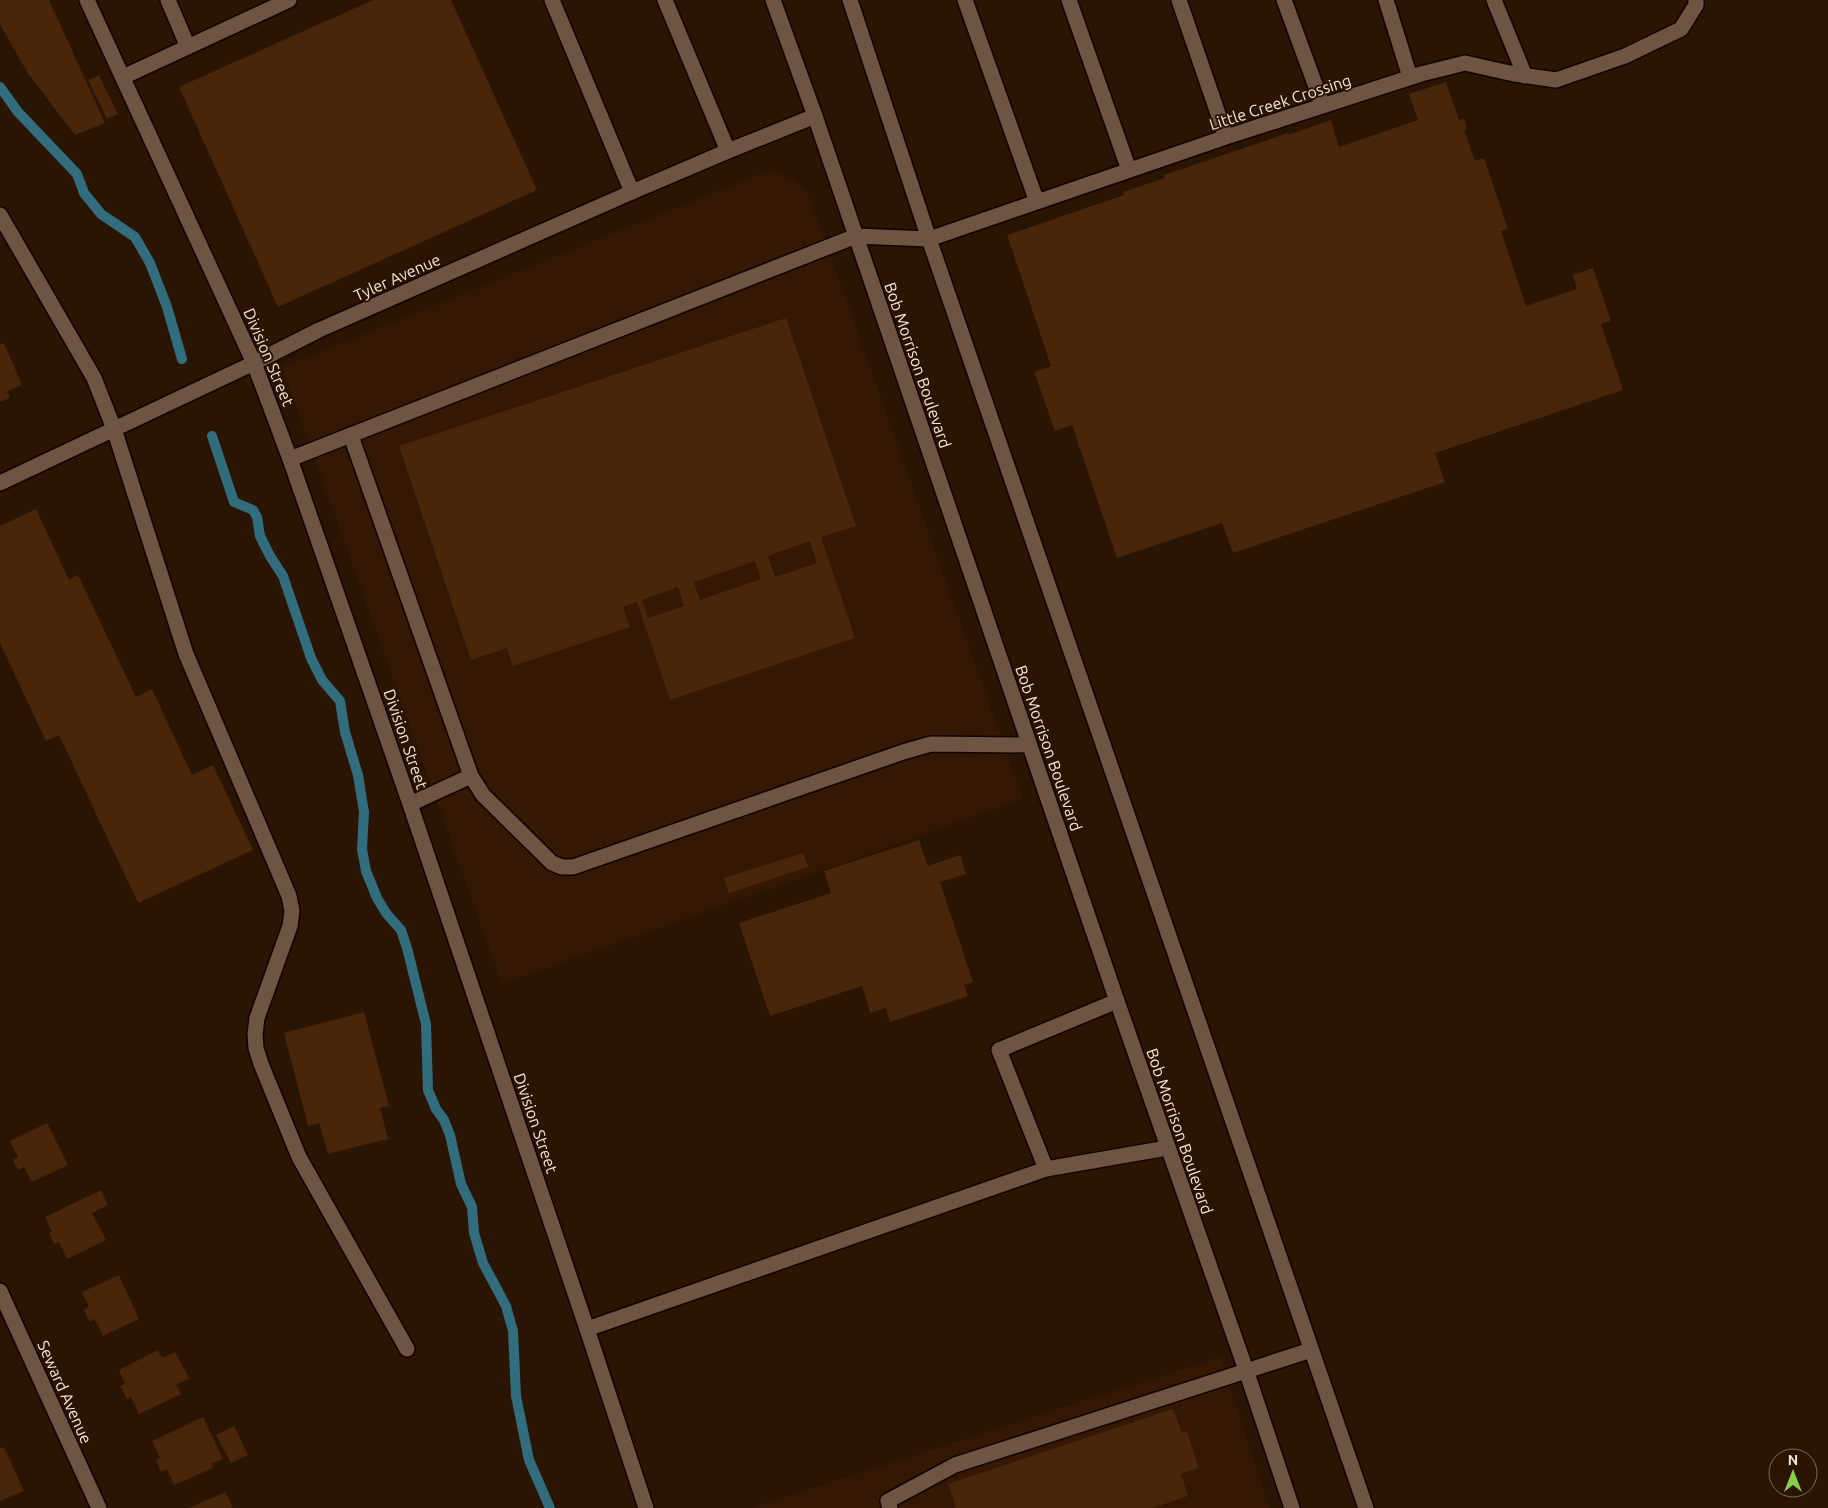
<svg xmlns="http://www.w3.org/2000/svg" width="1828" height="1508" font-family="Ubuntu,sans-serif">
<rect width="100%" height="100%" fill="#2a1404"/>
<path fill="#341803" d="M770,170L796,180L811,200L1023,799L502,984L282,367Z
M1220,1357L1270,1508H750Z"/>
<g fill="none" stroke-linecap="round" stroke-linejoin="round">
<path stroke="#326d7d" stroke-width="10" d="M0,87L18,112L77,174L84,193L101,214L135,237L150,263L167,307L182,359
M212,436L234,502L253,510L257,517L260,536L270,556L283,576L311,658L322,680L340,701L345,732L358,775L364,812L362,849L366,871L377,898L386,913L401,930L407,948L426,1024L428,1090L436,1109L444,1120L450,1135L461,1184L472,1207L474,1233L483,1263L506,1306L513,1331L516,1396L529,1460L550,1508"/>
</g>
<path fill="#492609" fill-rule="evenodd" d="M0,0H49L105,123L75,135L27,72L0,24Z
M373,0H451L537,190L278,307L179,87Z
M99,75L118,114L107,119L88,80Z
M1446,82L1459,120L1464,119L1467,128L1464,130L1475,161L1484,158L1508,229L1501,231L1526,306L1577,289L1573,275L1593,268L1611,321L1601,324L1623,390L1435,453L1445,482L1233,553L1222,523L1117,558L1072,425L1055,431L1034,372L1051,366L1007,235L1124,195L1123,192L1165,178L1164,175L1288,133V135L1331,120L1339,147L1418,120L1409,94Z
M786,318L856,526L821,537L855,638L670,700L637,602L623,607L630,627L513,666L507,648L471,660L399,446ZM810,541L817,563L775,577L768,556ZM755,561L761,579L700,600L694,582ZM678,587L684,606L648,618L642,600Z
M4,343L22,385L7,391L10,398L0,402V344Z
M36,509L69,580L78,575L136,697L152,689L192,775L213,765L253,850L138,903L59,735L46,741L0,643V526Z
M919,840L928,866L960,855L966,874L940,882L973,982L964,985L968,996L890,1022L886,1008L870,1013L862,986L770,1016L739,923L831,893L824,871Z
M803,853L808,867L729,893L724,878Z
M364,1012L389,1106L380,1108L388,1139L328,1154L319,1123L308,1126L284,1033Z
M47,1123L68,1165L32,1182L24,1167L18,1170L13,1160L18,1157L10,1141Z
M101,1190L108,1205L92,1213L106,1240L67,1259L59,1242L54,1244L49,1233L52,1232L45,1217Z
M119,1275L139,1319L103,1336L95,1319L90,1322L84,1310L89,1307L82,1292Z
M158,1350L162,1358L175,1352L189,1378L176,1385L181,1394L139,1414L131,1397L127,1399L120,1386L125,1384L119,1370Z
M1173,1409L1182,1433L1187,1432L1199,1468L1181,1474L1188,1496L1152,1508H956L948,1484Z
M203,1417L223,1459L211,1464L213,1468L174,1485L167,1469L161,1472L156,1460L160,1458L152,1441Z
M234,1426L248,1455L231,1463L216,1435Z
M4,1447L24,1491L0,1501V1448Z
M225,1492L233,1508H189Z"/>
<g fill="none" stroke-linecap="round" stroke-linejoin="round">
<g stroke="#120200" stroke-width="18">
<path id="service" d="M168,0L188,47
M552,0L632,192
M665,0L728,151
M965,0L1037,202
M1069,0L1129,170
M1179,0L1226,137
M1284,0L1323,106
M1386,0L1410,77
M1494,0L1525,76
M123,77L289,0
M0,215L94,378L114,429L186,654L289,896L292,911L290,926L257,1018L255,1034L256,1048L261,1064L299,1157L407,1349
M351,436L471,776L483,795L552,863L562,867H573L903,752L931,744L1029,745
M290,459L856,236L929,239L1226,137L1421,74L1465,63L1514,74L1556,80L1625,56L1681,29L1696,5V0
M0,483L254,363L319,330L632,192L728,151L815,116
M410,804L471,776
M1046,1169L999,1050L1117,1001
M587,1329L1046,1169L1167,1148
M890,1508L888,1501L955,1465L1311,1350"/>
</g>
<g stroke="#120200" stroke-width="18">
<path id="minor" d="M87,0L254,363L290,459L410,804L587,1329L646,1508
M773,0L815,116L1117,1001L1246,1370L1292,1508
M850,0L929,239L1366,1508
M0,1291L99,1508"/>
</g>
<use href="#service" stroke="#6e5442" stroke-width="15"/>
<use href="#minor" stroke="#6e5442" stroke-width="15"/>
</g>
<g text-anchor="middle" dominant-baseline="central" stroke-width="4" stroke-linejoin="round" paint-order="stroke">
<g font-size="16" fill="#f6e6db" stroke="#2a1404">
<text transform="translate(1280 102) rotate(-18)">Little Creek Crossing</text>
<text transform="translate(397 277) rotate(-24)">Tyler Avenue</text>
<text transform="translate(269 357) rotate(67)">Division Street</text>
<text transform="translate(918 365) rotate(71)">Bob Morrison Boulevard</text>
<text transform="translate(406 739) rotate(71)">Division Street</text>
<text transform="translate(1049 748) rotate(71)">Bob Morrison Boulevard</text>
<text transform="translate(536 1123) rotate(71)">Division Street</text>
<text transform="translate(1180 1131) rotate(71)">Bob Morrison Boulevard</text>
<text transform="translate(65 1392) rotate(66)">Seward Avenue</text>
</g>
</g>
<g transform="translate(1793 1473)"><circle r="24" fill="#2a1404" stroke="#7c685a"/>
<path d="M0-4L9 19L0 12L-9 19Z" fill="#86cf4c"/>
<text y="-8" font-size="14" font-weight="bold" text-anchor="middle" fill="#f6e6db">N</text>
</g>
</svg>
